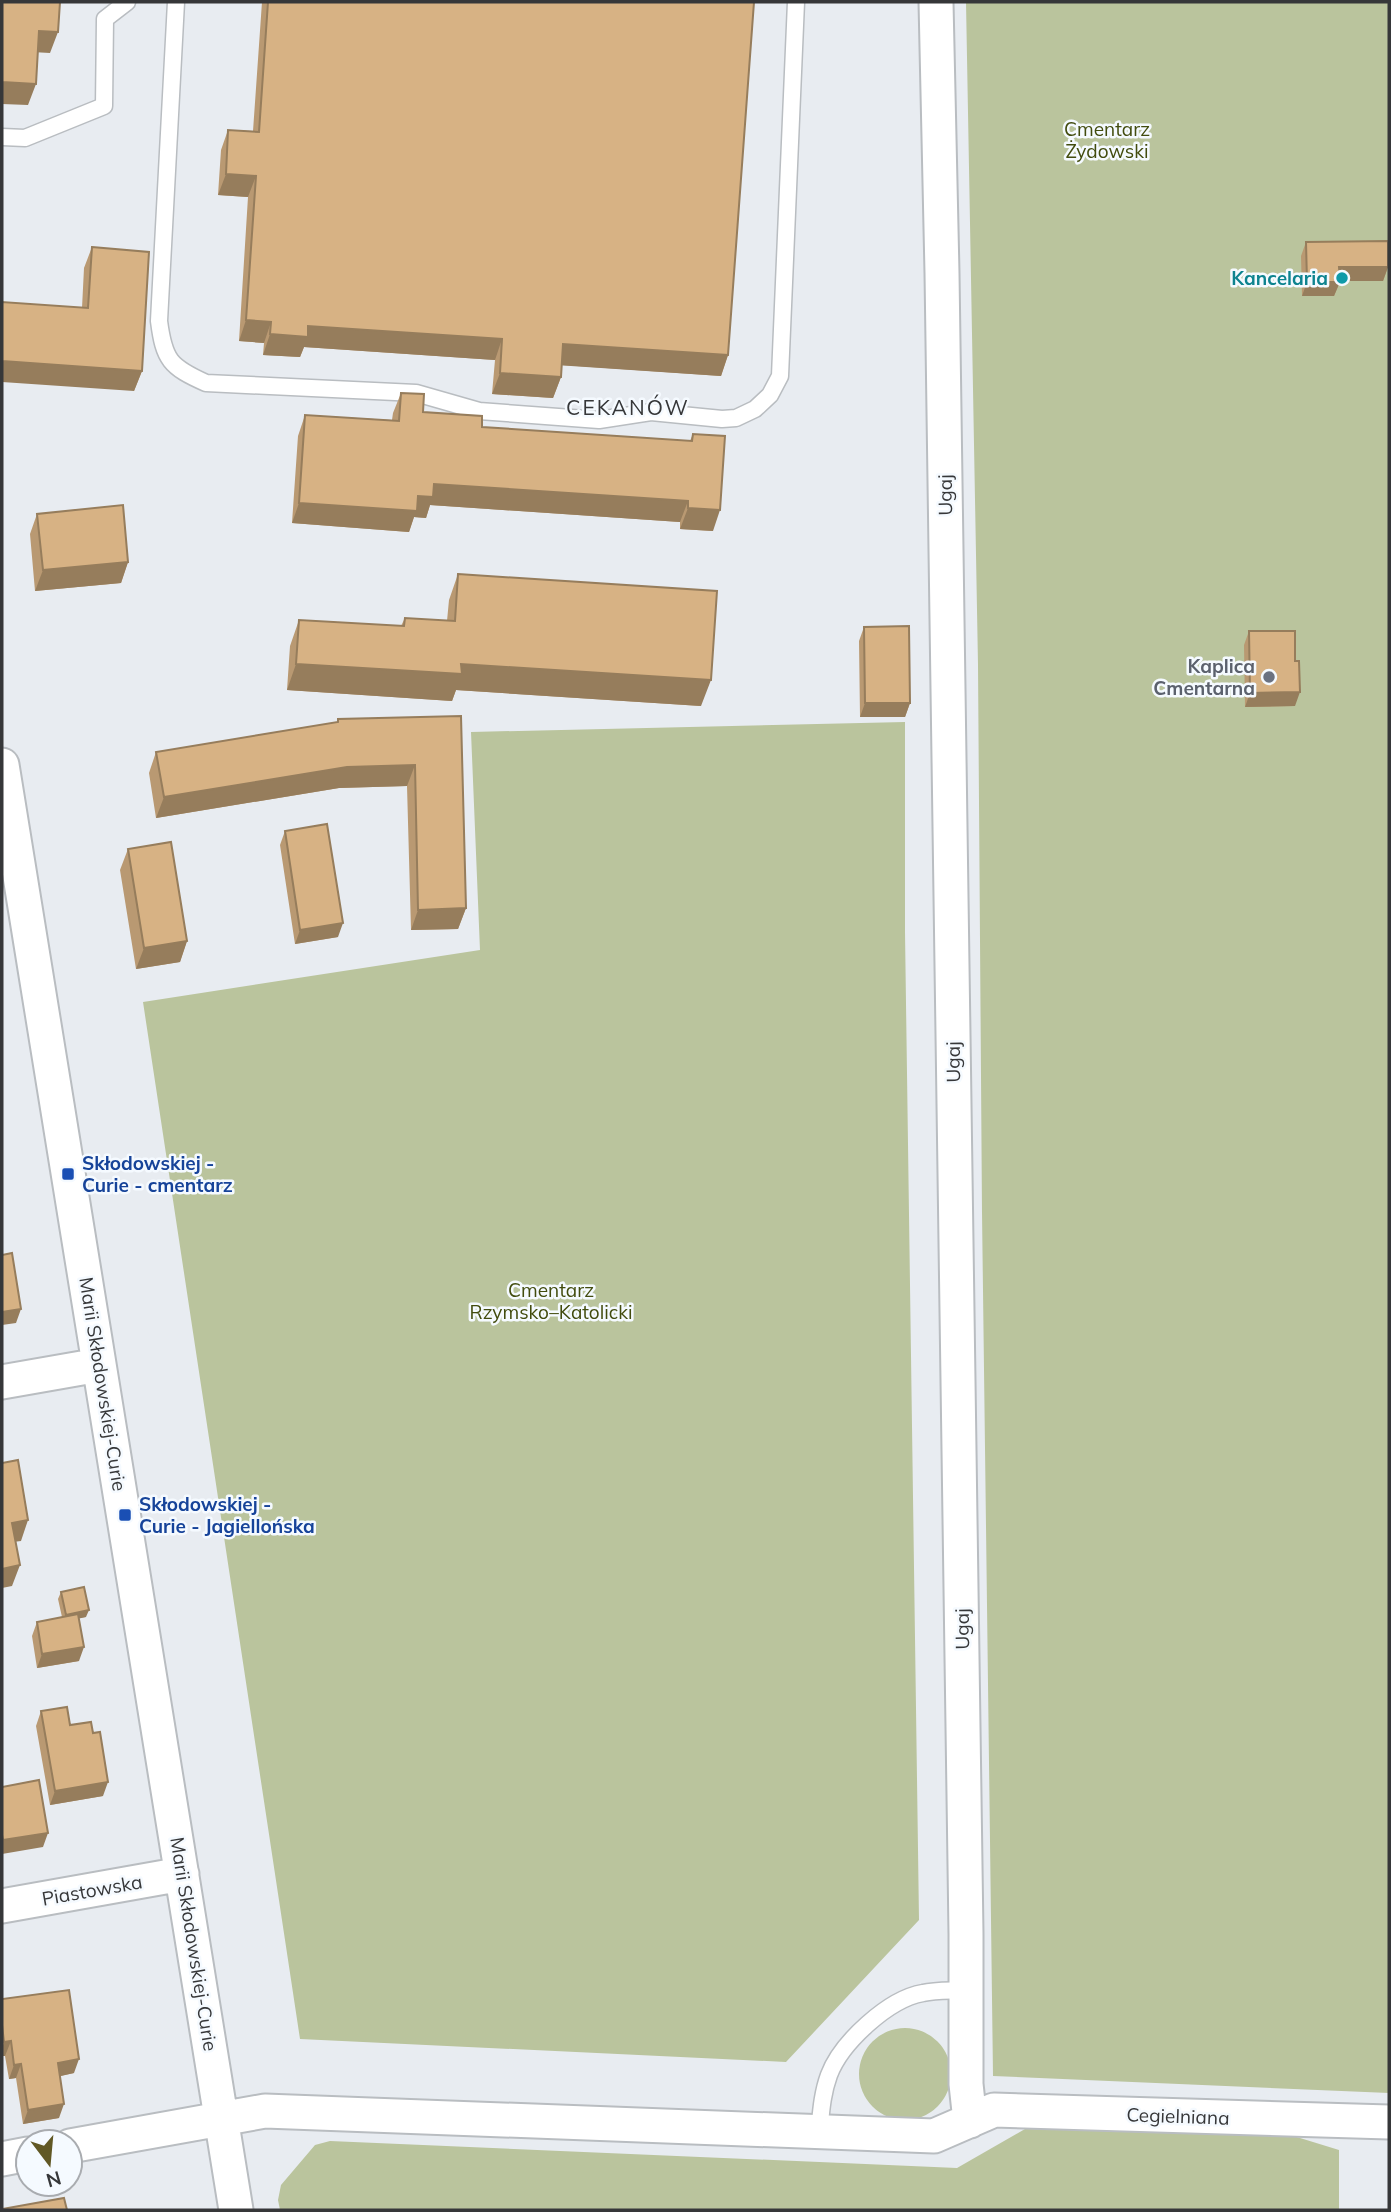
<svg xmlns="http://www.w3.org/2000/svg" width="1391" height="2212" font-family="Mulish,sans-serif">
<rect width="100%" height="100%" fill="#e8ecf1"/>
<path fill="#bac49d" d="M966,2H1389V2093L993,2076L982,1212L978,665Z
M905,722V932L919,1920L786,2062L300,2039L143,1002L480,950L471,732Z
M859 2074a46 46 0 1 1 92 0a46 46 0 1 1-92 0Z
M1025,2129L1287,2134L1339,2150V2210H280L278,2200L281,2185L315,2145L330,2141L957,2168Z"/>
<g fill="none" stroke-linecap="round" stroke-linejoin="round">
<g stroke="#b9bdc1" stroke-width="19">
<path id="lane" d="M176,2L159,321C164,360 170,367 206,383L416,393L479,411L599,420L651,412L722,419L736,418L755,409L770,395L780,376L796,2
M2,137L25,138L104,106L105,19L127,2
M819,2133C821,2113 822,2094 829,2075C841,2043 888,1999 923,1993C936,1990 952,1991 966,1990"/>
</g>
<g stroke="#b9bdc1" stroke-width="37">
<path id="street" d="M936,2L942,273L966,1934V2084L970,2121
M2,765L236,2210
M2,1382L99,1365
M2,1906L182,1874
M70,2146L265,2111L934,2136L994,2110L1389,2122
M2,2159L28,2154"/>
</g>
<use href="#lane" stroke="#fff" stroke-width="16"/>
<use href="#street" stroke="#fff" stroke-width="33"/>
</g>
<path fill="#b99972" d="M262,2H754L728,355L721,376L562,365L561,377L553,398L492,394L495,360L304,347L300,357L263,355L264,343L239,341L248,197L218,195L221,150L228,130L253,131Z
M1306,242L1388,267L1383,281H1340L1334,296H1302L1301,256Z
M92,247L142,371L134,391L82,308L84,268Z
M401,393L423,412L482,427L690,441L693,434L713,531L680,529V522L430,505L426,518L414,517L409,532L292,523L298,436L305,415L392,420L393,413Z
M37,514L128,562L121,583L35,591L30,534Z
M458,574L701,706L456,690L452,701L287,690L290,646L299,620L401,626L405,618L447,621L449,600Z
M864,627L910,703L905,717H860L859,641Z
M1249,631L1295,706L1245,707L1244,645Z
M461,716L466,908L458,929L411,930L407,786L339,788L156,818L149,773L156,752L337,723L338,719Z
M285,831L338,937L295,944L280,845Z
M128,849L187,941L180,962L136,969L120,870Z
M61,1592L86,1617L79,1618V1661L37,1668L32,1636L37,1622L62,1617L58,1599Z
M41,1711L70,1725L103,1796L50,1805L36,1726Z
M2,1999L74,2073L60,2076L59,2118L23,2124L16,2078L9,2079L5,2056H2Z"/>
<path fill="#967d5c" d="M39,31L58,32L50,53L32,52Z
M2,82L36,84L28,105L2,104Z
M226,174L256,176L248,197L218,195Z
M1339,267H1388L1383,281H1334Z
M1307,282H1340L1334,296H1302Z
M246,320L271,322L264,343L239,341Z
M308,326L502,339L495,360L304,347L300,357L263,355L270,334Z
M563,344L728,355L721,376L556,365Z
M2,361L142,371L134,391L2,382Z
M500,373L561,377L553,398L492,394Z
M434,484L688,501L680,522L430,505L426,518L414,517L409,532L292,523L299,503L418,496Z
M688,508L720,510L713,531L680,529Z
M128,562L121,583L35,591L43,570Z
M296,664H461L711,680L701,706L456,690L452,701L287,690Z
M1300,692L1295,706L1245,707L1250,693Z
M865,703H910L905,717H860Z
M415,765L407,786L339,788L156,818L164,797L347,767Z
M466,908L458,929L411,930L418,910Z
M343,923L338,937L295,944L300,930Z
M187,941L180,962L136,969L144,948Z
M21,1309L16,1323L2,1325V1312Z
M28,1520L21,1541L5,1543L12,1523Z
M20,1565L12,1586L2,1588V1569Z
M89,1610L86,1617L63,1622L66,1615Z
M84,1647L79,1661L37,1668L42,1654Z
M108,1782L103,1796L50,1805L55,1791Z
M48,1833L43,1847L2,1854L3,1840Z
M11,2041L5,2056H2V2049L4,2042Z
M79,2059L74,2073L52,2078L58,2063Z
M21,2064L16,2078L9,2079L14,2065Z
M64,2104L59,2118L23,2124L28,2110Z"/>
<path fill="#d7b284" stroke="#967d5c" stroke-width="2" d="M2,2H60L58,32L39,31L36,84L2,82Z
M268,2H754L728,355L563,344L561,377L500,373L502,339L308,326V337L270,334L271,322L246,320L256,176L226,174L228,130L259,132Z
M1388,241V267H1339L1340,282H1307L1306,242Z
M92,247L149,252L142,371L2,361V302L88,308Z
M401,393L424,394L423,412L482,416V427L692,441L693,434L725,436L720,510L688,508V501L434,484L433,497L418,496L417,511L299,503L305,415L399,421Z
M123,505L128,562L43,570L37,514Z
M458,574L717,591L711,680L461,664L462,674L296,664L299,620L404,626L405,618L455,621Z
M909,626L910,703H865L864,627Z
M1249,631H1295V661H1299L1300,692L1250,693Z
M461,716L466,908L418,910L415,765L347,767L164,797L156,752L338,722V719Z
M327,824L343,923L300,930L285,831Z
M171,842L187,941L144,948L128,849Z
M12,1253L21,1309L2,1312V1255Z
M18,1460L28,1520L12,1523L20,1565L2,1569V1463Z
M84,1587L89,1610L66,1615L61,1592Z
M78,1614L84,1647L42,1654L37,1622Z
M67,1707L70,1725L91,1722L93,1733L100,1732L108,1782L55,1791L41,1711Z
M39,1780L48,1833L3,1840L2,1835V1787Z
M69,1990L79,2059L58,2063L64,2104L28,2110L21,2064L14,2065L11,2041L4,2042L2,2025V1999Z
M64,2198L67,2210H2V2209Z"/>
<circle fill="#0f9aa8" stroke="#f5faff" stroke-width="2.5" cx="1342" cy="278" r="7"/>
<circle fill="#6b7280" stroke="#f5faff" stroke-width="2.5" cx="1269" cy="677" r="7"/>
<g fill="#1a4fb4" stroke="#f5faff" stroke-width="2.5">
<rect x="61" y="1167" width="14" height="14" rx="3.5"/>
<rect x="118" y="1508" width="14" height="14" rx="3.5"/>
</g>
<g text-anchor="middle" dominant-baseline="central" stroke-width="5" stroke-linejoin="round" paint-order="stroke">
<g font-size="19" fill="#424c0e" stroke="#f5faff">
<text x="1107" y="129">Cmentarz<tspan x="1107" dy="22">Żydowski</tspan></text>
<text x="551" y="1290">Cmentarz<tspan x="551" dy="22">Rzymsko–Katolicki</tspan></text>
</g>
<g font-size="19" font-weight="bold" fill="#0d838f" stroke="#f5faff" text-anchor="end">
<text x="1328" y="278">Kancelaria</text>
</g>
<g font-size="19" fill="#363739" stroke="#f5faff">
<text transform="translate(945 495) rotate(-91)">Ugaj</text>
<text transform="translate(953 1062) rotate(-91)">Ugaj</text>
<text transform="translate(103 1384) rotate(81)">Marii Skłodowskiej-Curie</text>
<text transform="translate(962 1629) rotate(-91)">Ugaj</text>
<text transform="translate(92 1890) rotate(-10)">Piastowska</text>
<text transform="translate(194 1944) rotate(81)">Marii Skłodowskiej-Curie</text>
<text transform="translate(1178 2116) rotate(2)">Cegielniana</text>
</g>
<g font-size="19" font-weight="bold" fill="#5b616d" stroke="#f5faff" text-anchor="end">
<text x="1255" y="666">Kaplica<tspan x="1255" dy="22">Cmentarna</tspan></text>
</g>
<g font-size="19" font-weight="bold" fill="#164399" stroke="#f5faff" text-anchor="start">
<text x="82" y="1163">Skłodowskiej -<tspan x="82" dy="22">Curie - cmentarz</tspan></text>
<text x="139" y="1504">Skłodowskiej -<tspan x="139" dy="22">Curie - Jagiellońska</tspan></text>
</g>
<g font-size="21" letter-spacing="2" fill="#363739" stroke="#f5faff">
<text x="628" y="407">CEKANÓW</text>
</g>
</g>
<rect width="1391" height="2212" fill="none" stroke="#363739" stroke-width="7"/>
<g transform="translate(49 2163) rotate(164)"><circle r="33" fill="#f5faff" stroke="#a9acb0" stroke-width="2"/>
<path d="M0-5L12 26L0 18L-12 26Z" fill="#615825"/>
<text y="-10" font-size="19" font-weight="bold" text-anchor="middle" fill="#363739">N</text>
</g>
</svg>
